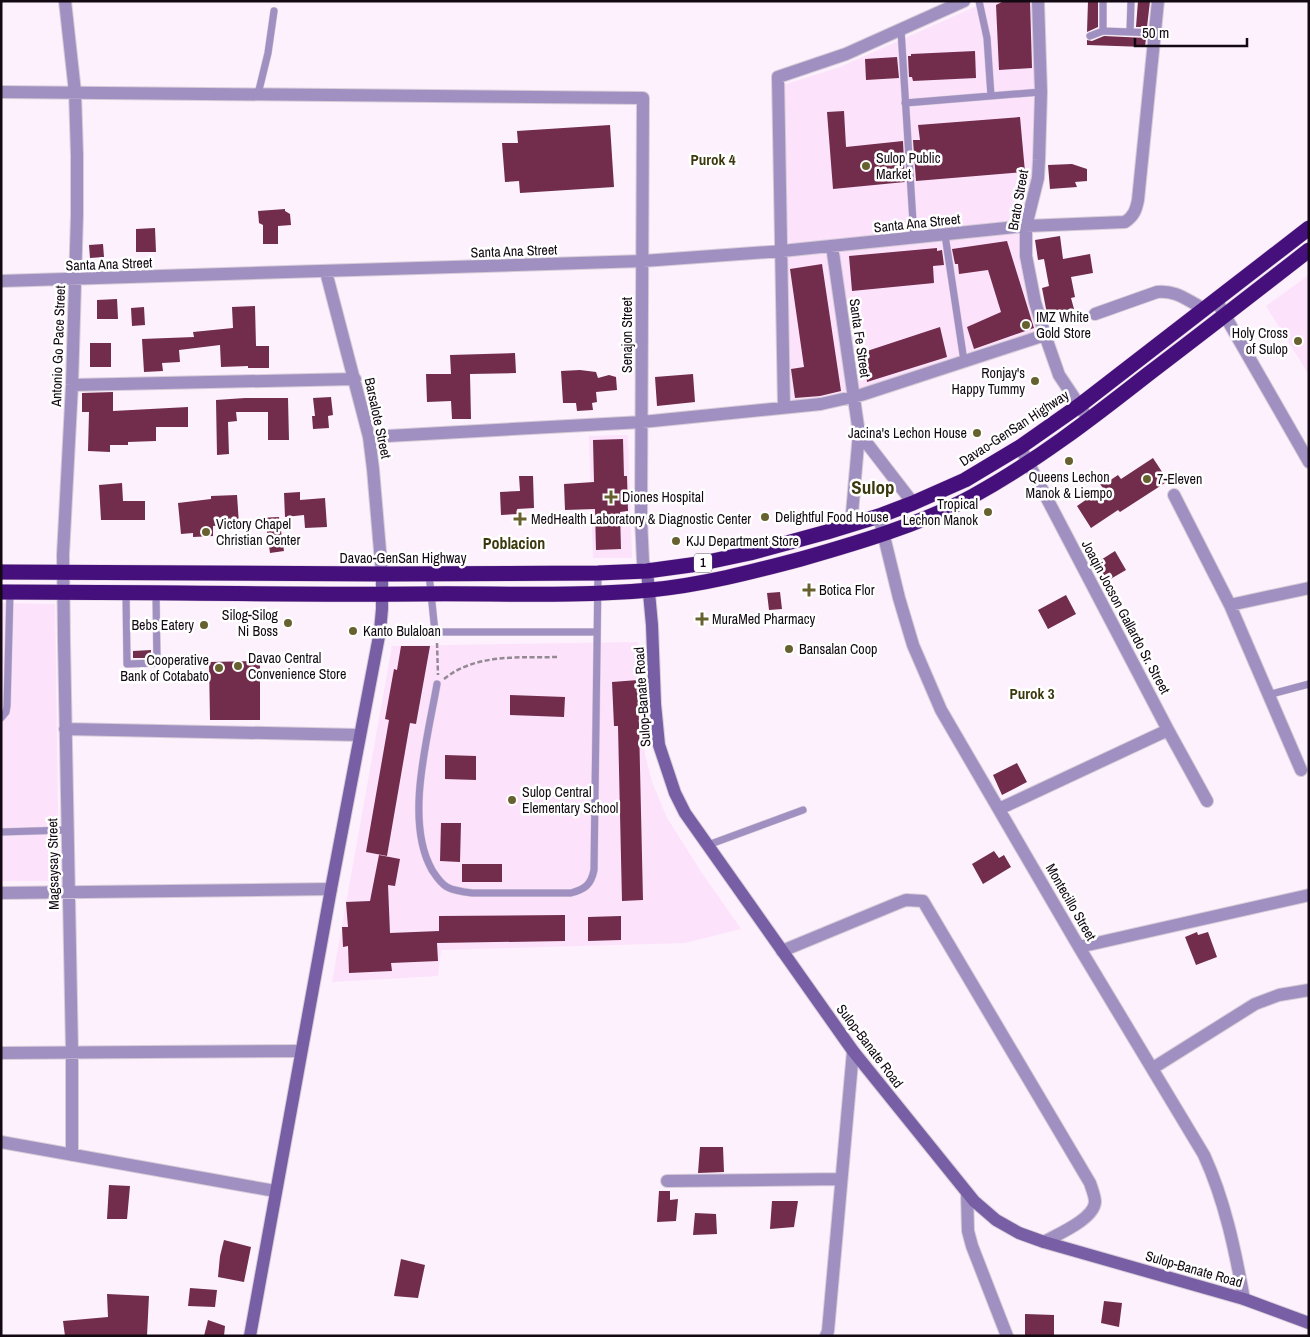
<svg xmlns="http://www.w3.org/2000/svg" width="1310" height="1337" font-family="'Archivo Narrow',sans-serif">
<rect width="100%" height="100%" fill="#fcf1fc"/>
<path fill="#fce2fb" d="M988,1H1032L1034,74L1032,162L1031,177L1019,228L1020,255L1038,331L846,395L789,403L783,85L840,67Z
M1309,275V375L1266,306Z
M628,435L632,558H593L589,436Z
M1,603L55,604L59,881H1Z
M638,642L641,725L645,754L652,782L667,818L702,873L741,929L685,943L441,950L438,976L332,982L392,646Z"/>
<path fill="#712d4b" d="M1004,1H1030L1032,68L999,70L996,5Z
M1088,1H1098V27L1087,32Z
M1138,1H1150L1147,27H1136Z
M1104,36L1146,38L1145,47L1087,45V40L1092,41Z
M975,51L976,78L913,81L912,77H909L908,56H911V54Z
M897,57L899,78L866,80L865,59Z
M844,111L846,147L903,141L905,182L833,189L827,112Z
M1020,117L1025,172L916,181L913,140H920L918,125Z
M610,125L614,187L520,193L519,181L505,182L502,143H518L517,131Z
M1072,164L1087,169V181L1075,182L1077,187L1050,189L1048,165Z
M285,209V211L290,214L291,225L278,226V244H263V225L259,223L258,211Z
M155,228L156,252H136V229Z
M1060,236L1063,259L1090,254L1093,273L1071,277L1075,297L1071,298L1074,309L1047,314L1042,288L1049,286L1044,259L1038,260L1035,240Z
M1007,241L1034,328L974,349L967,327L1001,312L988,270L959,274L958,264H955L952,249Z
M103,244L104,257L90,258L89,245Z
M937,248V251L942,250L944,265L933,266L934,283L852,291L849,256Z
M822,264L841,391L820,396L795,398L791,369L804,367L790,269Z
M117,299L118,319H97V300Z
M255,306L256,346H269V368H248V366L221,367L220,345L179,350L180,362L162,363L163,371L144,372L142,339L194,337L193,332L233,328L232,307Z
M144,307L145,325L132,326L131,308Z
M940,327L947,357L867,382L864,352Z
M90,343H111V367H90Z
M515,353L516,373L470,374L471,419H452L451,401L427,402L426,374H451L450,355Z
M580,370L596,372L598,378L609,375L616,377L617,390L596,392L597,402L592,403L593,410L577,411L576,403H563L561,371Z
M693,374L695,402L657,406L655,377Z
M113,392V411L188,407V427H156V441L128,442V445H110V452L88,451L89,412H82V393Z
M331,397L333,415L328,416L329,428L313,429L312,416H315L313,398Z
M245,398H288L289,440H268V412H236L237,421L228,422L229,454L217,455L216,400Z
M623,439L624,476H627L628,511L620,512L621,549L596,550L595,509L565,510L564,484L594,482L593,440Z
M1153,458L1168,481L1120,512L1118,510L1091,528L1077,506L1103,488L1096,479L1109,481L1118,475L1121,479Z
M519,476H533L534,508L517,509L518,514L501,515L500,492L520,491Z
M122,483L123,501H145V520H101L99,485Z
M300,492V500L325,498L327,527L305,528L304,515L285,517L284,493Z
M237,495L239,524L213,526V536L193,537V533L181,534L178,503L211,499V496Z
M279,517L284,551L270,553L267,531H259L258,518Z
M1115,551L1126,570L1107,581L1096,563Z
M780,592L782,609L769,610L767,593Z
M1066,595L1076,614L1048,629L1038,610Z
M401,646H430L416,724L410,723L387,856L366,852L389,720L385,719L394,669L397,670Z
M151,650V658H133V651Z
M260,661V720H210L209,662Z
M638,680L643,900L622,901L618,726H614L612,682Z
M510,695L565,697L564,717L510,715Z
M445,755L476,756V780L445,779Z
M1017,763L1027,782L1002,795L993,775Z
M441,823H461L460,862L440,861Z
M994,851L999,858L1004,855L1011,867L983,884L972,864Z
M379,855L400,859L395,886L388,885L390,933L439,931V916L565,915V941L437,943L438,961L391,963L392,971L349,973L348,946L343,947L342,927H348L346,902L370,901Z
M462,864H502V882H462Z
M621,916V940L588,941V917Z
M1197,932L1198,935L1208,932L1217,957L1196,965L1185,937Z
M700,1147H723L724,1172L698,1173Z
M109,1185L130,1186L127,1219H107Z
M659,1191H670V1200L678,1199L676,1221L657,1222Z
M772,1201H798L794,1227L770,1229Z
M695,1213L716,1214L717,1234L693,1235Z
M224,1240L251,1247L244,1282L218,1277L220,1256Z
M401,1259L425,1265L418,1298L394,1296Z
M190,1288L217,1290L215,1307L188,1306Z
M107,1294L149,1296L147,1336H65L63,1321L108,1317Z
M1104,1301L1122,1303L1119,1327L1101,1323Z
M1025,1314L1054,1315V1336H1025Z
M208,1320L225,1326L224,1336H204Z"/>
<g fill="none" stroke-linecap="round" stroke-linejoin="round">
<g stroke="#d7ccd7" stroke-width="8">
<path id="lane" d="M979,1L987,38L991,96
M1103,1V31
M901,30L914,238
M1130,32L1131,1
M1090,36L1103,31L1155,33
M258,94L268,53L274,11
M905,103L1041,92
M945,235L964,361
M429,574L435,632H596
M126,593L127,664L157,663L156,593
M437,684C428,737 404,821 432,870C436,876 440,883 447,887C454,891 464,892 473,893H571C585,889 591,885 594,870L598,573
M1268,695L1309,684
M1,718L6,712L7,706L10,592
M1,832L67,830
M708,845L803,810"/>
</g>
<g stroke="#d7ccd7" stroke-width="14">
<path id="street" d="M65,1L75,92L77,155V215L72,385L63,555L64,641L72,1052V1155
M1038,1L1041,92L1039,160L1038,178L1026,226V256L1035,302L1045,335L1059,375L1089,420
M1,92L643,98L641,518L643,562L647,571
M832,246L859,433L851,525
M326,272L369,437L373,469L382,574
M1,281L643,261L782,251L1026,226L1125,222C1134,216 1136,210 1138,200L1158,1
M1216,300L1309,462
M1095,314L1157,292C1178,290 1187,301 1205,309
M72,385L355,379
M784,408L778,77L846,54L964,1
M859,433L913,503
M369,437L642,422L821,404L861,395L1045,335
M1020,447L1168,730L1207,801
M1174,495L1230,605L1301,770
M879,516L899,598L913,645L941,710L1079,947L1204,1155C1225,1201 1235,1250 1244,1299
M1230,605L1309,588
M65,729L359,735
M999,809L1168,730
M1,893L331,889
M1079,947L1309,895
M782,951L898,903L906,900L923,901L1090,1183C1092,1189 1095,1196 1095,1202C1094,1219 1058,1234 1044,1242
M1,1053L301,1051
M1153,1068L1255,1004L1279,995L1309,990
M1,1142L275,1191
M667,1181L841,1179
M967,1193L968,1231L972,1246L1007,1336
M826,1336L828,1331L853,1051"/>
</g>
<g stroke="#d7ccd7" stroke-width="14">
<path id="secondary" d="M647,571L652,625L655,704L659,745L675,793L685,813L853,1051L974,1201L996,1220L1019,1233L1044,1242L1244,1299L1309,1323
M250,1336L331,889L380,631L382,609V574"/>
</g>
<g stroke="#d7ccd7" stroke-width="16">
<path id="highway" d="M1,572L382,574L598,573L647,571L698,564L750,553L827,532L879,516L913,503L965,480L1020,447L1080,405L1309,228
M1,592C140,592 279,595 417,594C494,593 573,597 650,590C702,585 752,572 801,559C857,543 922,524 973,496C1035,462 1091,419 1147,375C1201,334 1255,292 1309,250"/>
</g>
<path stroke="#938993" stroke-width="2.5" stroke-dasharray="5 2.5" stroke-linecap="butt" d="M437,643L438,675
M444,679C476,653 520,658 559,657"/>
<use href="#lane" stroke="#a090c1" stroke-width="7"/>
<use href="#street" stroke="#a090c1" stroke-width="12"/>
<use href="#secondary" stroke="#785ea5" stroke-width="12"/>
<use href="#highway" stroke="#46107c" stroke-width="15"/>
</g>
<g fill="#66612e" stroke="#fff" stroke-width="2">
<circle cx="866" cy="166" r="5"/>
<circle cx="1026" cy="325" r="5"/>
<circle cx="1298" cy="341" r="5"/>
<circle cx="1035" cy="381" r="5"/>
<circle cx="977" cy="433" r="5"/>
<circle cx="1069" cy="461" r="5"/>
<circle cx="1147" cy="479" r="5"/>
<path d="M608.5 489.5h5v5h5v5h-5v5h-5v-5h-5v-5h5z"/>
<circle cx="988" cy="512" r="5"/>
<circle cx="765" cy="517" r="5"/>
<path d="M517.5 511.5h5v5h5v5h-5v5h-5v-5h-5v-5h5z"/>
<circle cx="206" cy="532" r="5"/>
<circle cx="676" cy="541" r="5"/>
<path d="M806.5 582.5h5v5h5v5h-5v5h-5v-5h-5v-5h5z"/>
<path d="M699.5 611.5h5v5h5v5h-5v5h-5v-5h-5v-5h5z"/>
<circle cx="288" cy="623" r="5"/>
<circle cx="204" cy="625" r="5"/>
<circle cx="353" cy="631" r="5"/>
<circle cx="789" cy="649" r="5"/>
<circle cx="238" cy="666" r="5"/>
<circle cx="219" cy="668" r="5"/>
<circle cx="512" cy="800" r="5"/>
</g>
<g text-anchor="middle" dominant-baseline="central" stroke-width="5" stroke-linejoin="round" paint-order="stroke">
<rect fill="#fff" stroke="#595359" stroke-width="1" x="694" y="553.5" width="18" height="19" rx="4"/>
<g font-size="12" font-weight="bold" fill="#120912">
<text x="703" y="563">1</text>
</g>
<g font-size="14" fill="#120912" stroke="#fff" text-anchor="start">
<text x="876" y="158">Sulop Public<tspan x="876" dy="16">Market</tspan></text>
<text x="1036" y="317">IMZ White<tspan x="1036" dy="16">Gold Store</tspan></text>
<text x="1288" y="333" text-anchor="end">Holy Cross<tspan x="1288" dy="16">of Sulop</tspan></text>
<text x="1025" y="373" text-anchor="end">Ronjay's<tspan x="1025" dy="16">Happy Tummy</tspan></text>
<text x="967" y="433" text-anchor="end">Jacina's Lechon House</text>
<text x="1069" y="477" text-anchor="middle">Queens Lechon<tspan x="1069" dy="16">Manok &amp; Liempo</tspan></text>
<text x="1157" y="479">7-Eleven</text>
<text x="622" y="497">Diones Hospital</text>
<text x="978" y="504" text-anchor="end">Tropical<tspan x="978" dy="16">Lechon Manok</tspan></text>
<text x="775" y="517">Delightful Food House</text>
<text x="531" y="519">MedHealth Laboratory &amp; Diagnostic Center</text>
<text x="216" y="524">Victory Chapel<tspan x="216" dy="16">Christian Center</tspan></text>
<text x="686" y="541">KJJ Department Store</text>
<text x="819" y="590">Botica Flor</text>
<text x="278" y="615" text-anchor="end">Silog-Silog<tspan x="278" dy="16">Ni Boss</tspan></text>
<text x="712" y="619">MuraMed Pharmacy</text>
<text x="194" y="625" text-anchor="end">Bebs Eatery</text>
<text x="363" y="631">Kanto Bulaloan</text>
<text x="799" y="649">Bansalan Coop</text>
<text x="248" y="658">Davao Central<tspan x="248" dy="16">Convenience Store</tspan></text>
<text x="209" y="660" text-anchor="end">Cooperative<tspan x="209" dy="16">Bank of Cotabato</tspan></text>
<text x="522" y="792">Sulop Central<tspan x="522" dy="16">Elementary School</tspan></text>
</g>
<g font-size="14" fill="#120912" stroke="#fff">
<text transform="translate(1018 200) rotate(-80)">Brato Street</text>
<text transform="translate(917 223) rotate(-6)">Santa Ana Street</text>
<text transform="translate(514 251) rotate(-2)">Santa Ana Street</text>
<text transform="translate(109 264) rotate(-2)">Santa Ana Street</text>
<text transform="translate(627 335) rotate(-90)">Senajon Street</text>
<text transform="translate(860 338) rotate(82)">Santa Fe Street</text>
<text transform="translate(58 346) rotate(-88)">Antonio Go Pace Street</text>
<text transform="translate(378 418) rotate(78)">Barsalote Street</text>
<text transform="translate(1014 428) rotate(-33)">Davao-GenSan Highway</text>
<text x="403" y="558">Davao-GenSan Highway</text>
<text transform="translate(1126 617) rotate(62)">Joaqin Jocson Gallardo Sr. Street</text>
<text transform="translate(642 697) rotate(-94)">Sulop-Banate Road</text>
<text transform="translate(53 864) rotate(-91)">Magsaysay Street</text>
<text transform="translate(1071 902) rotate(60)">Montecillo Street</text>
<text transform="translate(870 1046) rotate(53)">Sulop-Banate Road</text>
<text transform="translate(1194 1269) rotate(16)">Sulop-Banate Road</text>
</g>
<g font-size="15" font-weight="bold" fill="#3c380e" stroke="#fff">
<text x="713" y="159">Purok 4</text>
<text x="1032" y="693">Purok 3</text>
</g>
<g font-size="16" font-weight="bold" fill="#3c380e" stroke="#fff">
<text x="514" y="543">Poblacion</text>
</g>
<g font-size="19" font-weight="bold" fill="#3c380e" stroke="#fff">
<text x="873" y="487">Sulop</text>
</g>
</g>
<rect width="1310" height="1337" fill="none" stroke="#120912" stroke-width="5"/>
<path d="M1135 38v8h112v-8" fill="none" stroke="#120912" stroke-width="2.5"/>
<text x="1142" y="38" font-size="15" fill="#120912" stroke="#ffffff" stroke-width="4" paint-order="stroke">50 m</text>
</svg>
